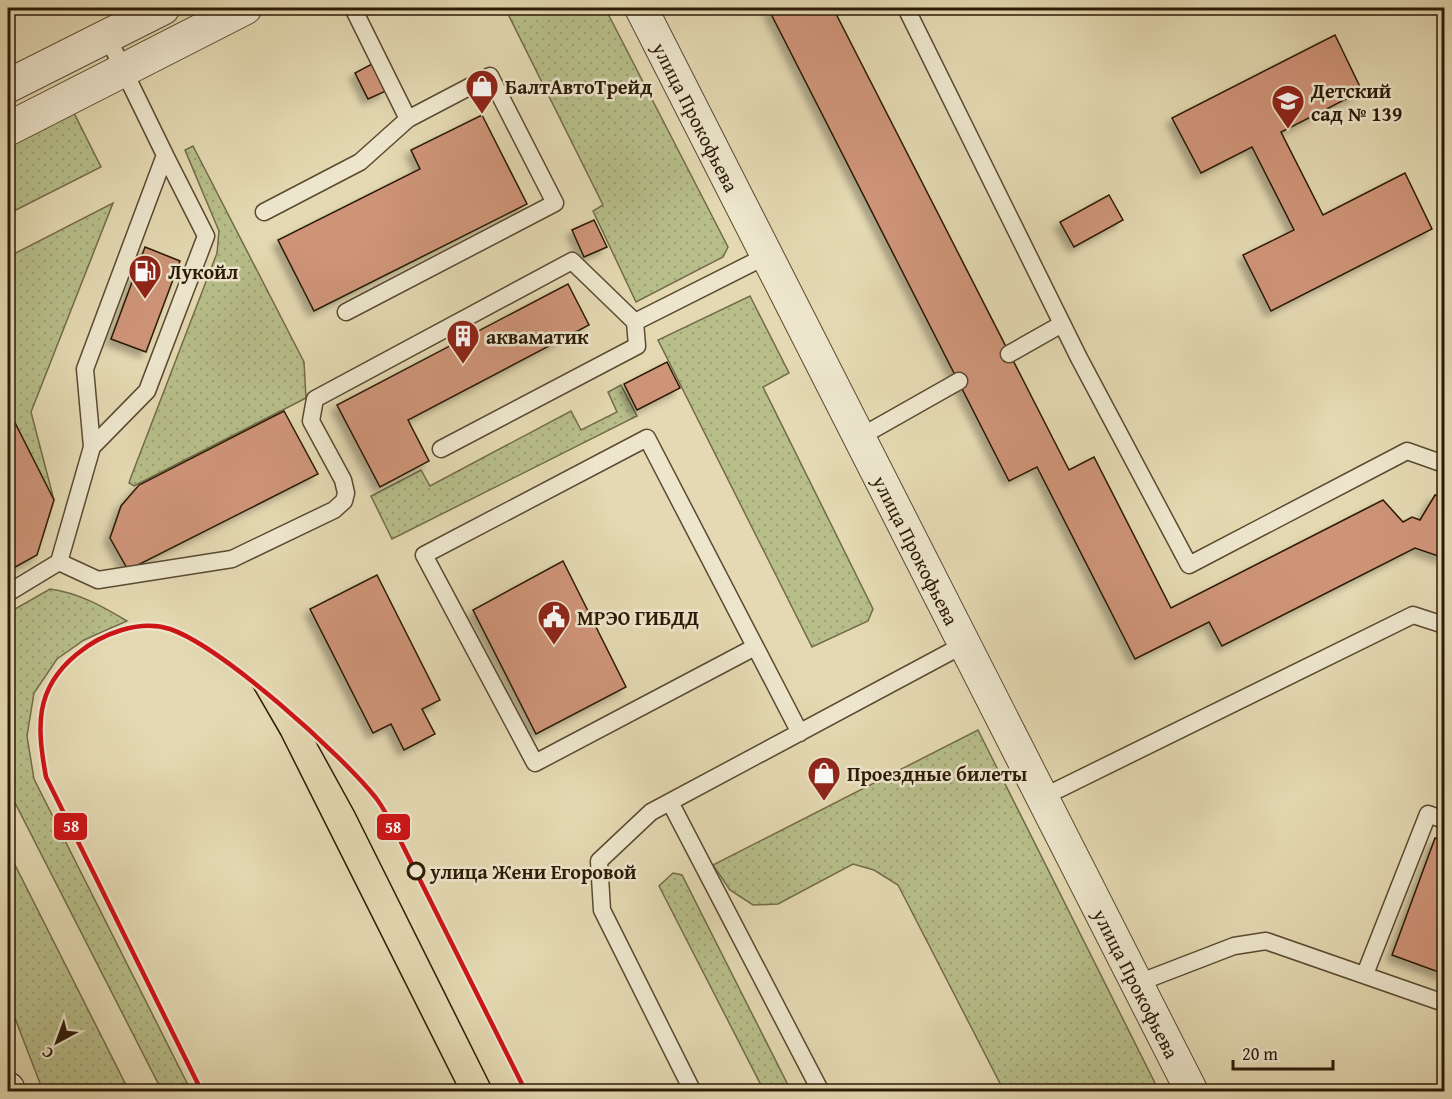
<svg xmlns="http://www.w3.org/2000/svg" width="1452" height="1099" font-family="'Gentium Book Plus',serif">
<defs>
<pattern id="grass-dots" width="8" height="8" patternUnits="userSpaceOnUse" patternTransform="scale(1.5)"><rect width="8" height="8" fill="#b7be8a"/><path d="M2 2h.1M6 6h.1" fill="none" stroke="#9ea376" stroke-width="1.8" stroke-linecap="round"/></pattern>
<filter id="shadow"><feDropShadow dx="-5.5" dy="5.5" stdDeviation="3" flood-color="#0004"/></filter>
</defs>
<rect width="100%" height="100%" fill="#e4d9b2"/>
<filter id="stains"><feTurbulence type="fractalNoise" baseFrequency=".00333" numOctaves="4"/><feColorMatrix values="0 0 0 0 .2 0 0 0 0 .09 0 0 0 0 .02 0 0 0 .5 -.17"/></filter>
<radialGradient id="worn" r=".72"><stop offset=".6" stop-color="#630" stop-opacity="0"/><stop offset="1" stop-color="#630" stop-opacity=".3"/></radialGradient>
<path fill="url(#grass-dots)" stroke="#726c48" stroke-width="1.5" d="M505,8H605L728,247L723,257L636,302L593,211L603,205Z
M73,111L101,167L8,214V144Z
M193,146L304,362L306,398L134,486L129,483L131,477L217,253L219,231L185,150Z
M113,203L31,412L54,500L8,409V257Z
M750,296L789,373L763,387L873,609L868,621L812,647L658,340Z
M621,385L637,416L392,539L371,496L421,470L430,486L571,411L581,430L617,412L608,392Z
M50,589C79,593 102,606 127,621L84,640L57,659L34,693L27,736L34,779L191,1091H162L8,789V613Z
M978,730L1159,1091H1004L898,885L874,870L853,864L778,904L753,905L730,890L713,865Z
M8,851L129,1091H43L8,1000Z
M673,873L682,875L791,1091H764L659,886Z"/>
<path fill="#ce9478" stroke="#2c1a06" stroke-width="1.5" filter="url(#shadow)" d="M768,8H833L1069,470L1094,457L1171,608L1383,500L1403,522L1412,517L1420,520L1435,495L1444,498V558L1415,548L1222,646L1209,622L1135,659L1037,467L1009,481Z
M1335,35L1362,91L1281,132L1323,215L1405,173L1432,229L1271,311L1243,255L1294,230L1252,147L1201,173L1172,118Z
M372,64L386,91L368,99L355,73Z
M482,115L527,204L314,311L278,240L420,169L411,150Z
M1109,195L1123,220L1074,247L1060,222Z
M594,220L607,247L584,257L572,230Z
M145,247L180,261L146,352L111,339Z
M568,284L589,325L408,420L429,461L380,487L337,405Z
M667,362L680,388L637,410L624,384Z
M8,409L54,500L37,555L8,571Z
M284,411L318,474L128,570L110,538L121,506L139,485Z
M563,561L626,687L536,734L473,610Z
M377,575L440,700L422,709L435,734L404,750L391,724L373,733L310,609Z
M1435,838L1444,841V974L1392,955Z"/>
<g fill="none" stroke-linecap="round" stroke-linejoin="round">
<g stroke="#5a4a31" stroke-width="19">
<path id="service" d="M353,8L408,119
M906,8L1079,358L1189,565L1407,451L1444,464
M107,36L165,155
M165,155L206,236L147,391L92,447L85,369Z
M264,212L360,162L408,119L490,76L555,203L346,312
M1009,354L1062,324
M860,437L959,381
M441,449L637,346L635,322L768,255
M59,562L98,580L232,559L334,510L344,501L346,493L343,480L311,421L315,399L572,261L635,322
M8,593L59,562L92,447
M755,647L535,763L424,555L647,438L800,733
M1043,797L1413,615L1444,625
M670,802L821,1092
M1365,974L1428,814L1444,820
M1138,983L1234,946L1266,941L1444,1003
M693,1092L602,910L599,861L651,812L965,644"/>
</g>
<g stroke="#5a4a31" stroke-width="34">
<g id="minor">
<path id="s1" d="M641,8L1192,1092"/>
</g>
</g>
<g stroke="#5a4a31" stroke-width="35">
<path id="tertiary" d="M8,86L163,8
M8,129L245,8"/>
</g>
<g stroke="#2c1a06" stroke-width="35">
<path id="secondary" d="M8,1089L9,1092"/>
</g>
<use href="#service" stroke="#ede6cd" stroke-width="16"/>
<use href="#minor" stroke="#ede6cd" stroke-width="32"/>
<use href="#tertiary" stroke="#ede6cd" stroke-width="33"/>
<use href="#secondary" stroke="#ede6cd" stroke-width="33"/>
<path stroke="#2c1a06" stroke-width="1.5" d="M252,685L281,735L460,1092
M310,731L354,811L494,1092"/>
<g stroke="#ede6cd" stroke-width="9">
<path id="tram-1" d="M202,1092L46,777C37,727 34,689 77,654C101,634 139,619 170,629C222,647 341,754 376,798C385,810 392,824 399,838L526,1092"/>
</g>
<use href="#tram-1" stroke="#ce1417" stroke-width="4.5"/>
</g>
<defs>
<g id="shop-pin" transform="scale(1.725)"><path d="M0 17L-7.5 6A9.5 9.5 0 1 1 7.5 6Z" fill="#8f2418" stroke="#ede6cd"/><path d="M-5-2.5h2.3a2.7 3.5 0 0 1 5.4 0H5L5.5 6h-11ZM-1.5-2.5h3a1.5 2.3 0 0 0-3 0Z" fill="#fff"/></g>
<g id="school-pin" transform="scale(1.725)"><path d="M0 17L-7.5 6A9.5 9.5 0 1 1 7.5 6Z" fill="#8f2418" stroke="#ede6cd"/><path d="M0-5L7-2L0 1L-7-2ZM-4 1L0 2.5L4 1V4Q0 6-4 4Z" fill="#fff"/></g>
<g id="fuel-pin" transform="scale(1.725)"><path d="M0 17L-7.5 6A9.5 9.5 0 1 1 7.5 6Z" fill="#8f2418" stroke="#ede6cd"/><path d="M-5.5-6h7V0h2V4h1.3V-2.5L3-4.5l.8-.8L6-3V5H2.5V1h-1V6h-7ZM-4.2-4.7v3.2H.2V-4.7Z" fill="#fff"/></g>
<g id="building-pin" transform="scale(1.725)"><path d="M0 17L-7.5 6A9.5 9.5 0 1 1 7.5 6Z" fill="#8f2418" stroke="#ede6cd"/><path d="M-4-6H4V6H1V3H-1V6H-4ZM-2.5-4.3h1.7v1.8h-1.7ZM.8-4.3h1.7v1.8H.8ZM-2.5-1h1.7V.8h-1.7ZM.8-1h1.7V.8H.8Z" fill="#fff"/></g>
<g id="civic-pin" transform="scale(1.725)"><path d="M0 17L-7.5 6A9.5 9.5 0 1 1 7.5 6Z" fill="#8f2418" stroke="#ede6cd"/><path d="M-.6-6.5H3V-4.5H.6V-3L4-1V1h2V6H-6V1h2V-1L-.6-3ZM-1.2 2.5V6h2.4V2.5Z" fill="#fff"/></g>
</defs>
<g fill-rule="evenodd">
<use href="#shop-pin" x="482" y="86"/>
<use href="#school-pin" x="1288" y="101"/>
<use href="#fuel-pin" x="145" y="271"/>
<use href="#building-pin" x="463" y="336"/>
<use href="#civic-pin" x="554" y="617"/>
<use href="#shop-pin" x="824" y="773"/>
</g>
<circle fill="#ede6cd" stroke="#2c1a06" stroke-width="3" cx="416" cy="871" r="8"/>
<g text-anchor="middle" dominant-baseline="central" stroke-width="5" stroke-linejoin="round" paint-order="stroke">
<g font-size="20" font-weight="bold" fill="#2c1a06" stroke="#ede6cd" text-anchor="start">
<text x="505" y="86">БалтАвтоТрейд</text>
<text x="1311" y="90">Детский<tspan x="1311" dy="23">сад № 139</tspan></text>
<text x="168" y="271">Лукойл</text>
<text x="486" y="336">акваматик</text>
<text x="577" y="617">МРЭО ГИБДД</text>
<text x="847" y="773">Проездные билеты</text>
</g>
<g font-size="20" fill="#2c1a06" stroke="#ede6cd">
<text stroke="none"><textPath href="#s1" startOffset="122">улица Прокофьева</textPath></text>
<text stroke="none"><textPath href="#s1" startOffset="608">улица Прокофьева</textPath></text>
<text stroke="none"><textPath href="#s1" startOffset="1094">улица Прокофьева</textPath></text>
</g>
<g font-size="20" font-weight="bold" fill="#2c1a06" stroke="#ede6cd" text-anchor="start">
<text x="430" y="871">улица Жени Егоровой</text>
</g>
</g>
<g stroke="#ede6cd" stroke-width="2">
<rect x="53" y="812" width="35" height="29" rx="6" fill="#ce1417"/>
<rect x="376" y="813" width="35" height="28" rx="6" fill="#ce1417"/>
</g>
<g font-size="16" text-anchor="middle" font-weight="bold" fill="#fff">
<text x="71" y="832">58</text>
<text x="393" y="833">58</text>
</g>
<rect width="1452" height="1099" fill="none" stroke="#e4d9b2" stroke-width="30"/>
<rect x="9" y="9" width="1434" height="1081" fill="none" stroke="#2c1a06" stroke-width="3"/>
<rect x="15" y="15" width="1422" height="1069" fill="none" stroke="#2c1a06" stroke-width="1.5"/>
<g transform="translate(57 1042) rotate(221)" stroke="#ede6cd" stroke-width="4.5" paint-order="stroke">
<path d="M0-4.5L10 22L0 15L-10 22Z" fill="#2c1a06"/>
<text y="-9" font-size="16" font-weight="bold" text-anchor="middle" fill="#2c1a06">С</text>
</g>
<path d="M1233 1060v9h100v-9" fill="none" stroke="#2c1a06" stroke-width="3"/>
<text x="1242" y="1060" font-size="18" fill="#2c1a06" stroke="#ede6cd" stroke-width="4.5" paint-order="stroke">20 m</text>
<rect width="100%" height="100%" filter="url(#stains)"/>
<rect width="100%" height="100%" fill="url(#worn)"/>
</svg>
